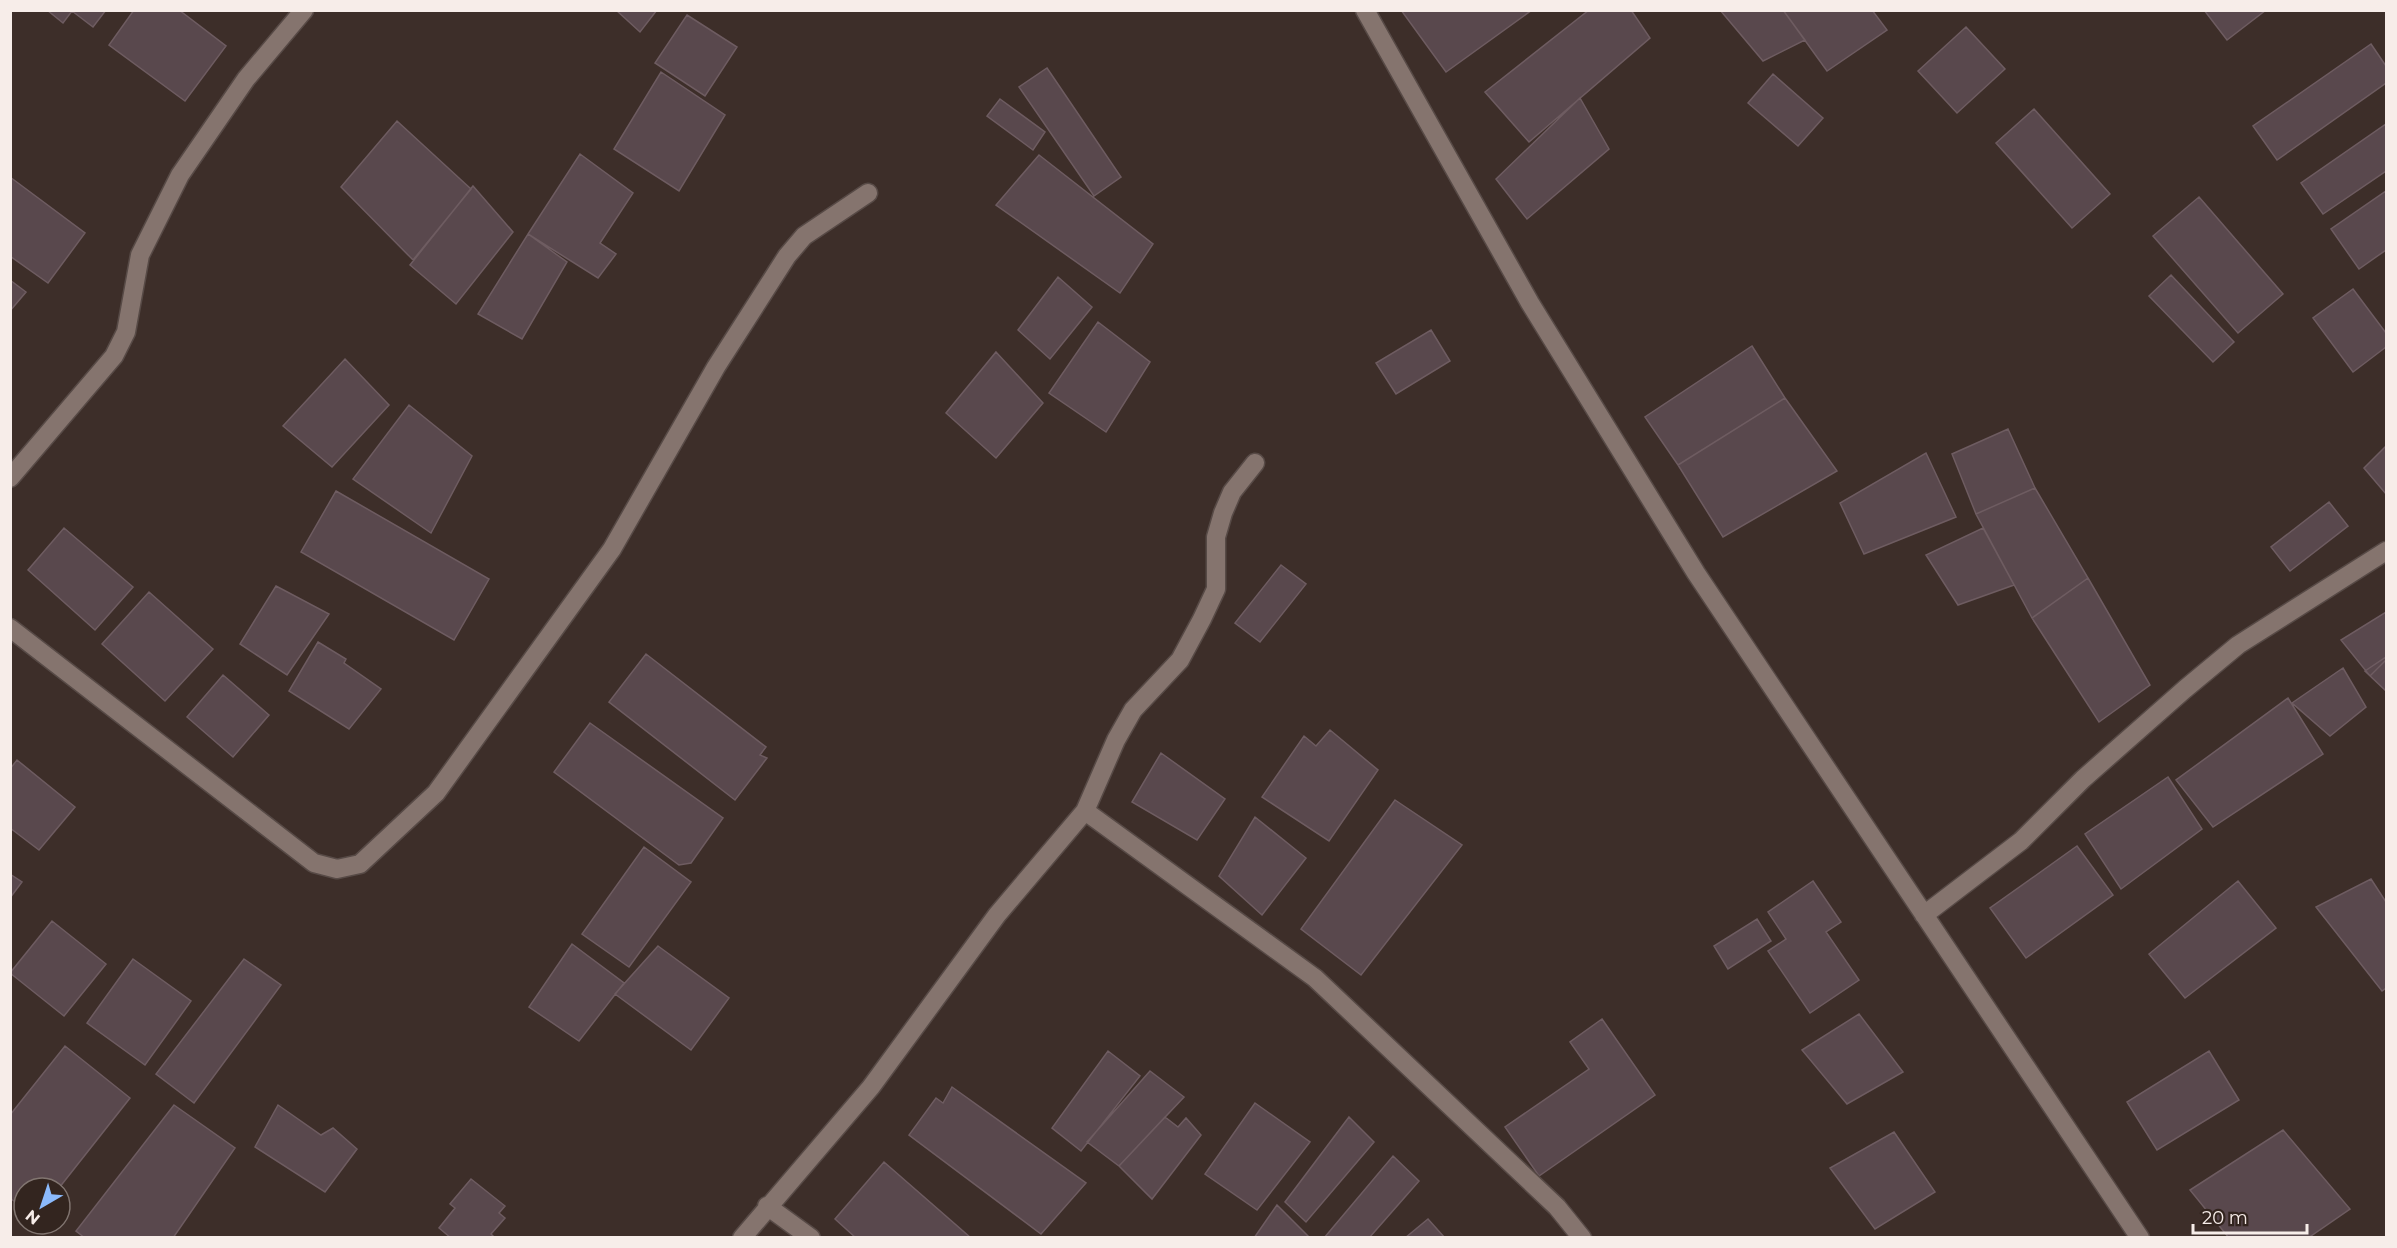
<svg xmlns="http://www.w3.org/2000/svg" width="2397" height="1248" font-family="Montserrat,sans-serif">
<rect width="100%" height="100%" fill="#3d2e29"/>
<path fill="#59484d" stroke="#6e5c61" stroke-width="1.5" d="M47,10H106L93,27L72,11L63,23Z
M134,10H179L226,46L185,101L109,45Z
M616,10H657L640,32Z
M1401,10H1532L1446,72Z
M1589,10H1631L1650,38L1529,142L1485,92Z
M1720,10H1783L1805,40L1763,61Z
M1783,10H1872L1887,30L1827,71Z
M2204,10H2266L2227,40Z
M687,15L737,47L705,96L655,63Z
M1966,27L2005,69L1957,113L1918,71Z
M2371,44L2386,66V83L2277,160L2253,126Z
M1047,68L1121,177L1094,196L1019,87Z
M661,72L725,115L679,191L614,149Z
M1773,74L1823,118L1798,146L1748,103Z
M1580,98L1609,149L1527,219L1496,179Z
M1000,99L1045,132L1033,150L987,116Z
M2034,109L2110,194L2072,228L1996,143Z
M397,121L471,189L413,260L341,187Z
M2386,124V171L2323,214L2301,183Z
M580,154L633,193L600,243L616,254L598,278L528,234Z
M1039,155L1153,244L1120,293L996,205Z
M10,177L85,233L48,283L10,256Z
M473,186L513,232L456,304L410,265Z
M2386,191V250L2359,269L2331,229Z
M2199,197L2283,294L2238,333L2153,236Z
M528,234L567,262L522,339L478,314Z
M2171,275L2234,342L2213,362L2149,296Z
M1058,277L1092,307L1050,359L1018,330Z
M10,280L26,292L10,311Z
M2353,289L2386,333V347L2353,372L2313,318Z
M1098,322L1150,362L1106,432L1049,393Z
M1431,330L1450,361L1396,394L1376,363Z
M1752,346L1785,398L1678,465L1645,417Z
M996,352L1043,403L996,458L946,413Z
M345,359L389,405L332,467L283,426Z
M1785,398L1837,471L1723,537L1678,465Z
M409,405L472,456L431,533L353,479Z
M2008,429L2035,488L1976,514L1952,454Z
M2386,446V494L2364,468Z
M1926,453L1956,517L1864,554L1840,503Z
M2035,488L2088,578L2032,618L1976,514Z
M336,491L489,579L454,640L301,552Z
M2329,502L2348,526L2290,571L2271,547Z
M64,528L133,587L95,630L28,570Z
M1983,528L2014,585L1958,605L1926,555Z
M1281,565L1306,584L1260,642L1235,623Z
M2088,578L2150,685L2099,722L2032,618Z
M276,586L329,614L287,675L240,644Z
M149,592L213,649L165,701L102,644Z
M2386,612V660L2370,676L2341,640Z
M318,642L346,659L344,663L381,689L349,729L289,691Z
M646,654L766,747L760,755L767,758L735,800L609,702Z
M2386,657V691L2365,671Z
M2343,668L2366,707L2330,736L2292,703Z
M223,675L269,715L233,757L187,717Z
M2288,698L2323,754L2213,827L2176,780Z
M590,723L723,818L691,863L679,865L554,772Z
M1330,730L1378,770L1329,841L1262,797L1304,736L1316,746Z
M1161,753L1225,799L1197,840L1132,802Z
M17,760L75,807L39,850L10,828V769Z
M2168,777L2202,829L2121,889L2085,834Z
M1395,800L1462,845L1361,975L1301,929Z
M1255,817L1306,858L1262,915L1219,876Z
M2077,846L2113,895L2026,958L1990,908Z
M644,847L691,882L629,967L582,934Z
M10,874L22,882L10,898Z
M2371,879L2386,902V988L2382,991L2316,907Z
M1813,881L1841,922L1826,932L1859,980L1810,1013L1768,951L1786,939L1768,912Z
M2238,881L2276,928L2185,998L2149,954Z
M1757,919L1771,941L1728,969L1714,946Z
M52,921L106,964L64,1016L10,973Z
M572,944L624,983L579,1041L529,1007Z
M658,946L729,998L691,1050L615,994Z
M133,959L191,1001L145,1065L87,1023Z
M244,959L281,985L194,1103L156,1074Z
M1859,1014L1903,1072L1847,1104L1802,1050Z
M1602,1019L1655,1095L1539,1176L1505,1127L1589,1069L1570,1042Z
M65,1046L130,1098L59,1188H24V1209L10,1198V1115Z
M1108,1051L1140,1076L1081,1151L1052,1128Z
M2209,1051L2239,1100L2157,1150L2127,1102Z
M1150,1071L1184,1097L1119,1166L1087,1142Z
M952,1087L1086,1183L1041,1234L909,1135L936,1098L943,1103Z
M1255,1103L1310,1142L1257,1210L1205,1174Z
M174,1105L235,1148L173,1238H85L76,1231Z
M278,1105L321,1135L333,1128L357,1149L325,1192L255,1147Z
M1165,1117L1178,1127L1186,1118L1201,1135L1152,1199L1119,1166Z
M1349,1117L1374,1142L1306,1222L1285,1202Z
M2283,1130L2350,1209L2308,1238H2229L2190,1190Z
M1894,1132L1935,1192L1875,1229L1830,1168Z
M1393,1156L1419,1181L1369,1238H1324Z
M884,1162L971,1238H856L835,1219Z
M471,1179L505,1206L499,1213L505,1218L491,1234L495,1238H451L439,1228L455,1208L450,1204Z
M1277,1205L1310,1238H1254Z
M1428,1219L1445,1238H1405Z"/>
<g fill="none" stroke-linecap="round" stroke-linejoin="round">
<g stroke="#574a46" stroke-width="21">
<path id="minor" d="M1365,10L1530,303L1696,573L2140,1238
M10,478L114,356L126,332L140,255L180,175L246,79L304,10
M10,628L314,863L337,869L360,864L436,793L612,549L716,367L787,256L804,236L868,193
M1085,811L1315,978L1557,1207L1582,1238
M1924,915L2021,841L2083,779L2185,689L2238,645L2386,551
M767,1206L811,1238
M742,1238L871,1087L997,915L1085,811L1116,740L1133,710L1180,660L1202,619L1216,589V537L1223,513L1232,492L1255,463"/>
</g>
<use href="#minor" stroke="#85746e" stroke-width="18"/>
</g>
<rect width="2397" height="1248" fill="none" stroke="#f7ede9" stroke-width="24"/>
<g transform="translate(42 1206) rotate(219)"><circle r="28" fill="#33251f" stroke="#817570" stroke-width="1.5"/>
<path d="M0-4.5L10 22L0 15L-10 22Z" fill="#8bbafc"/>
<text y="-9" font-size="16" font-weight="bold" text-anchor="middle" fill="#f7ede9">N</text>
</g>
<path d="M2193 1224v9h114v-9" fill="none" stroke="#f7ede9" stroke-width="3"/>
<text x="2202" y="1224" font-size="18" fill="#f7ede9" stroke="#33251f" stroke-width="4.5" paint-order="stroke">20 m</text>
</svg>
